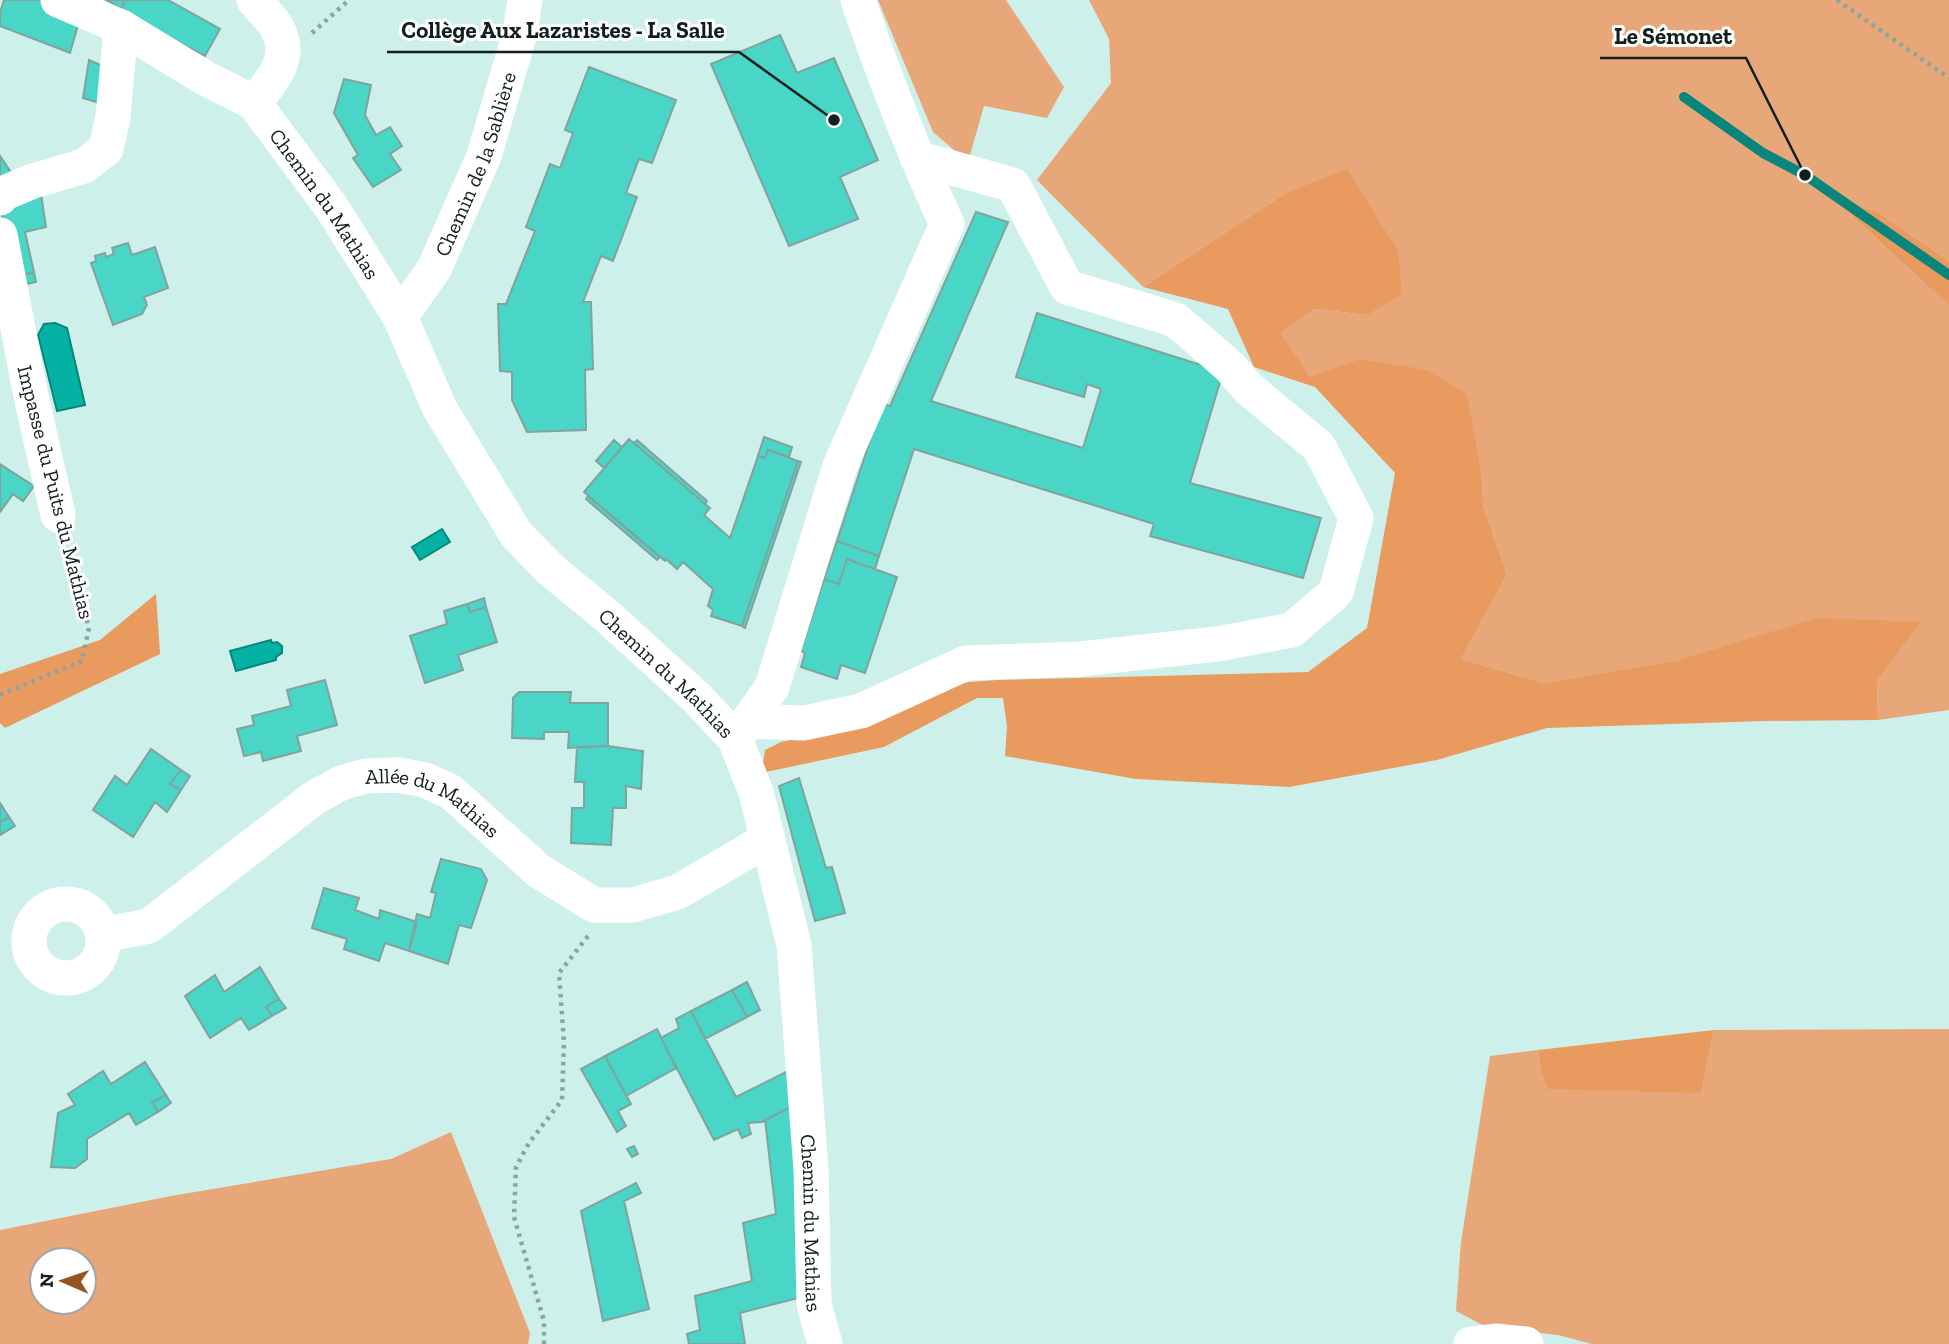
<svg xmlns="http://www.w3.org/2000/svg" width="1949" height="1344" font-family="'Zilla Slab',serif">
<rect width="100%" height="100%" fill="#cef0ea"/>
<path fill="#e7a779" fill-rule="evenodd" d="M878,0H1006L1064,87L1047,118L984,106L968,162L933,132Z
M1089,0H1949V261L1878,212L1837,202L1949,306V710L1878,720L1877,681L1920,623L1544,683L1461,659L1507,575L1483,505L1482,480L1361,359L1310,378L1281,333L1315,309L1367,315L1347,170L1287,192L1143,287L1037,180L1111,83L1109,39Z
M1949,1029V1344H1592L1558,1335L1486,1327L1456,1311L1461,1242L1490,1056L1538,1050L1541,1071L1701,1092L1714,1030Z
M451,1132L530,1333L528,1344H0V1230L171,1196L391,1159ZM42,1260H84V1302H42Z"/>
<path fill="#e99a5f" d="M1347,169L1398,251L1402,294L1367,315L1315,309L1281,333L1310,377L1360,359L1427,370L1467,394L1482,480L1483,505L1507,575L1461,659L1544,683L1676,661L1817,618L1921,622L1877,681L1878,720L1764,721L1547,728L1437,760L1289,787L1136,779L1005,756L1007,727L1003,698H977L884,747L766,772L763,763L765,750L781,742L824,733L944,684L997,680L1308,672L1367,628L1395,473L1315,387L1254,367L1228,309L1143,287L1287,192Z
M1836,201L1878,212L1949,261V306Z
M156,594L160,654L5,728L0,723V674L100,640Z
M1714,1030L1701,1093L1548,1089L1541,1071L1538,1050Z"/>
<path fill="#04b2a4" stroke="#08867c" stroke-width="2" d="M55,323L67,328L85,405L57,411L38,335L44,324Z
M442,529L450,542L420,560L412,547Z
M271,640L272,643L277,642L282,646V653L276,657V660L236,671L230,651Z"/>
<g fill="none" stroke-linecap="round" stroke-linejoin="round">
<path stroke="#08867c" stroke-width="10" d="M1684,97L1763,153L1805,175L1949,275"/>
</g>
<path fill="#4ad6c7" stroke="#81a29d" stroke-width="2" d="M4,0H40L81,15L70,53L0,26V13Z
M106,0H124L122,9Z
M124,0H168L220,29L205,56L121,12Z
M780,35L797,73L834,58L878,160L840,177L858,219L789,246L711,64Z
M89,60L112,70L106,105L83,98Z
M589,67L676,100L652,163L639,159L626,193L637,197L613,261L601,256L583,302H591L593,369L585,370L586,430L527,432L512,400V372L500,371L498,304H506L535,231L526,227L550,164L560,168L573,133L565,130Z
M344,79L371,85L365,115L376,135L390,127L402,146L390,154L401,170L373,187L353,158L358,155L334,113Z
M0,156L13,175L0,187Z
M40,187L46,227L25,232L34,272L14,277L1,211Z
M976,212L1008,222L931,401L1083,448L1101,389L1087,384L1084,397L1016,377L1037,313L1223,372L1190,483L1321,518L1303,578L1150,536L1154,524L914,449L879,556L837,541L882,404L890,406Z
M128,243L132,255L155,247L168,288L144,297L147,305L142,314L113,325L91,263L96,261L95,256L105,253L106,257L114,254L112,248Z
M34,272L36,282L17,286L14,277Z
M764,437L792,447L789,457L768,450L765,458L758,456Z
M629,439L710,508L704,515L730,538L758,456L765,458L768,450L798,461L742,626L711,616L713,610L708,606L713,589L683,562L677,569L666,559L665,561L584,492Z
M614,440L622,447L604,468L596,461Z
M637,440L707,501L705,504L634,443Z
M798,461L801,462L745,628L742,626Z
M0,464L34,486L23,501L13,494L0,512Z
M588,496L660,557L657,560L586,499Z
M837,541L879,556L875,569L847,559L839,584L824,579Z
M847,559L897,577L865,673L841,665L837,679L801,667L805,653L801,651L824,579L839,584Z
M484,598L486,607L470,612L467,604Z
M467,604L470,612L486,607L497,642L458,655L463,670L425,683L410,636L447,624L444,611Z
M325,680L337,725L297,736L301,751L263,761L261,752L244,756L237,729L254,725L252,716L291,706L287,690Z
M519,692H571L570,703H608V746L568,748L569,732H544V739L512,738L513,698Z
M608,746L643,751L641,789L626,786V808H613L611,845L571,843L572,808H584V782H575L577,747Z
M151,749L181,770L170,784L181,790L167,812L155,802L133,837L93,810L115,776L127,785Z
M181,770L190,776L181,790L170,784Z
M799,778L826,868L832,867L845,913L815,921L779,786Z
M0,803L9,817L0,822Z
M9,817L15,826L0,835V822Z
M441,859L481,869L487,880L471,928L459,925L448,964L409,951L417,914L430,918L436,893L431,892Z
M324,888L359,898L355,910L379,919L380,910L417,922L409,951L385,943L379,961L344,949L347,939L312,928Z
M260,967L279,999L266,1007L272,1016L249,1030L241,1018L210,1038L185,996L215,975L224,992Z
M747,982L760,1010L747,1017L732,990Z
M732,990L747,1017L705,1039L691,1011Z
M279,999L286,1008L272,1016L266,1007Z
M691,1011L736,1097L792,1069L798,1103L762,1122L748,1123L751,1134L742,1138L738,1129L714,1140L661,1038L679,1028L676,1019Z
M657,1029L676,1068L626,1096L605,1056Z
M605,1056L631,1104L618,1111L626,1126L617,1132L581,1069Z
M145,1062L166,1095L152,1102L158,1112L136,1125L129,1113L87,1139V1159L75,1168L51,1167L58,1113L75,1105L68,1094L103,1071L111,1084Z
M166,1095L171,1103L158,1112L152,1102Z
M798,1103L802,1297L740,1313L745,1344H689L687,1334L700,1330L695,1296L752,1281L743,1223L776,1214L765,1120Z
M634,1146L638,1154L632,1157L627,1149Z
M636,1183L641,1193L624,1201L649,1309L603,1321L581,1211Z"/>
<g fill="none" stroke-linecap="round" stroke-linejoin="round">
<path stroke="#8aa49f" stroke-width="4.5" stroke-dasharray="3.5 5" stroke-linecap="butt" d="M1837,0L1949,78
M312,33L349,0
M0,695L82,661L89,628L67,547
M544,1344V1321L514,1217L516,1167L529,1143L562,1100L564,1043L559,973L588,936"/>
<g stroke="#fff" stroke-width="35">
<path id="s1" d="M58,0L121,27L205,78L254,103L332,208L400,317L440,409L516,534L550,569L608,617L697,698L735,739L756,792L794,945L811,1170L814,1304L825,1344"/>
<path d="M254,0C261,9 273,19 278,30C293,59 271,82 254,103"/>
<path d="M0,198L2,194L33,181L84,166L106,149L113,117L121,27"/>
<path d="M0,235L32,401L58,515"/>
<path id="s2" d="M400,317L434,269L484,156L520,33L525,0"/>
<path d="M748,721L804,723L861,711L966,663L1080,659L1217,644L1292,630L1336,592L1356,518L1319,447L1248,388L1230,367L1176,320L1067,287L1013,185L917,158"/>
<path d="M737,737L772,687L840,466L947,224C913,151 884,76 858,0"/>
<circle cx="66" cy="941" r="37"/>
<path id="s3" d="M103,935L149,926L314,798L341,783L366,776L398,775L425,780L451,792L539,871L594,905H633L678,892L768,839"/>
<path d="M1471,1344L1495,1341L1526,1344"/>
</g>
</g>
<g text-anchor="middle" dominant-baseline="central" stroke-width="6" stroke-linejoin="round" paint-order="stroke">
<g font-size="21" fill="#121f1d" stroke="#fff">
<text stroke="none"><textPath href="#s2" startOffset="172">Chemin de la Sablière</textPath></text>
<text stroke="none"><textPath href="#s1" startOffset="345">Chemin du Mathias</textPath></text>
<text transform="translate(56 492) rotate(76)">Impasse du Puits du Mathias</text>
<text stroke="none"><textPath href="#s1" startOffset="933">Chemin du Mathias</textPath></text>
<text stroke="none"><textPath href="#s3" startOffset="387">Allée du Mathias</textPath></text>
<text stroke="none"><textPath href="#s1" startOffset="1521">Chemin du Mathias</textPath></text>
</g>
</g>
<path fill="none" stroke="#121f1d" stroke-width="2.5" d="M834 120L739 52H387M1805 175L1746 58H1600"/>
<g fill="#121f1d" stroke="#fff" stroke-width="2.5">
<circle cx="834" cy="120" r="7"/>
<circle cx="1805" cy="175" r="7"/>
</g>
<g font-size="23" text-anchor="middle" font-weight="bold" fill="#121f1d" stroke="#fff" stroke-width="6" stroke-linejoin="round" paint-order="stroke">
<text x="563" y="38">Collège Aux Lazaristes - La Salle</text>
<text x="1673" y="44">Le Sémonet</text>
</g>
<g transform="translate(63 1281) rotate(272)"><circle r="33" fill="#ffffff" stroke="#a0a5a5" stroke-width="2"/>
<path d="M0-5L12 26L0 18L-12 26Z" fill="#965520"/>
<text y="-10" font-size="19" font-weight="bold" text-anchor="middle" fill="#121f1d">N</text>
</g>
</svg>
